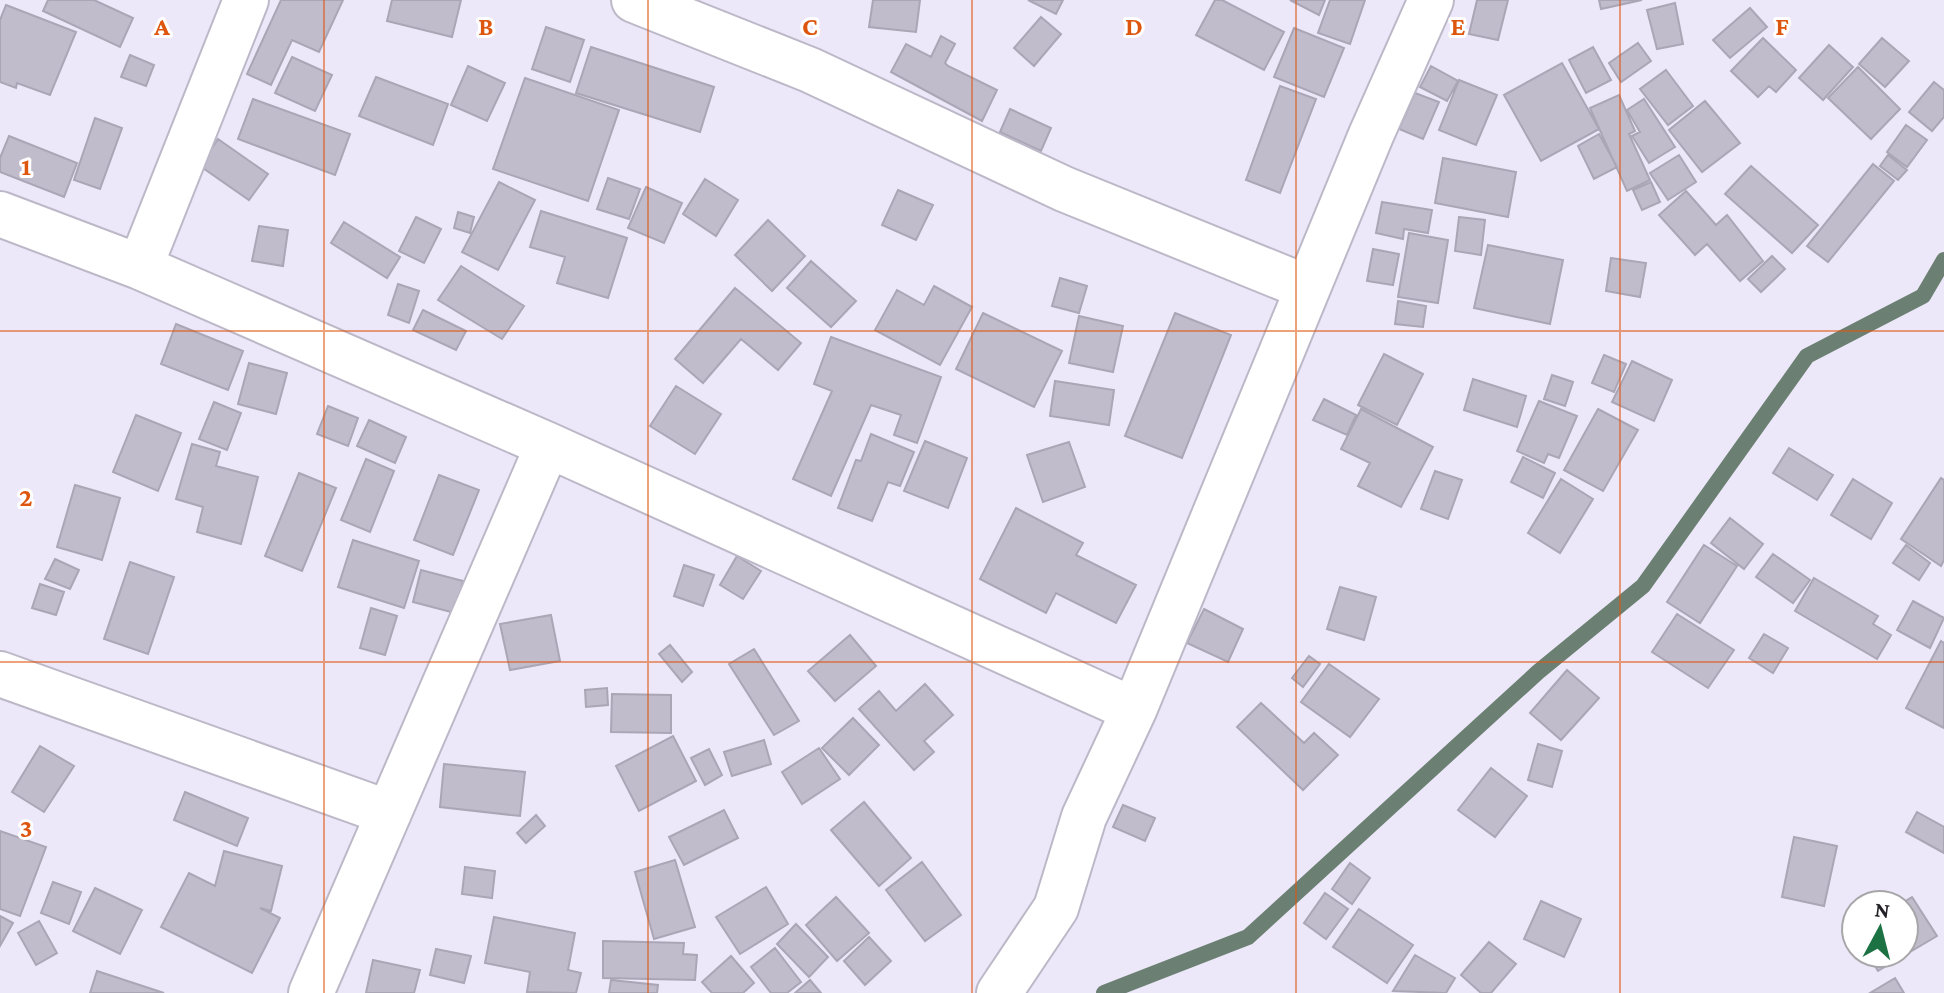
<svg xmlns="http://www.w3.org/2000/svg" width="1944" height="993" font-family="'Crimson Pro',serif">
<rect width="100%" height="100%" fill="#ede8f9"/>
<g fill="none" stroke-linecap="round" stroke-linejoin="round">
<path stroke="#6b8073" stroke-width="16" d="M1104,993L1248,937L1538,672L1643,586L1807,356L1923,296L1944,260"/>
</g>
<path fill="#c1bccc" stroke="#aaa6b5" stroke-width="2" d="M48,0H94L133,18L120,47L43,11Z
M281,0H343L319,52L292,40L271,85L247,74Z
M392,0H461L452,37L387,21Z
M873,0H920L916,32L869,27Z
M1028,0H1063L1056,14Z
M1215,0H1222L1284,32L1264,70L1196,35Z
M1290,0H1325L1319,15Z
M1330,0H1365L1350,44L1318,33Z
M1477,0H1508L1498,40L1469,34Z
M1599,0H1642L1601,9Z
M1675,3L1683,44L1657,49L1647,10Z
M6,5L76,32L50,95L17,83L16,88L0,82V20Z
M1750,8L1767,27L1730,58L1713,40Z
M1041,17L1061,34L1034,66L1014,48Z
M546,27L584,40L570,82L532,69Z
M1294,28L1344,48L1324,97L1274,77Z
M941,36L955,44L945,63L948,66L997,90L982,121L891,72L906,44L931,57Z
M1763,38L1796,70L1776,92L1769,86L1758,97L1731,71Z
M1882,38L1909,61L1885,87L1859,64Z
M1638,43L1651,61L1621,82L1609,63Z
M1829,45L1853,67L1823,100L1799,78Z
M591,47L714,87L700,132L576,93Z
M1593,47L1611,80L1586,93L1569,60Z
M130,55L154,65L146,86L121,77Z
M292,57L332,75L315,111L275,93Z
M1562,63L1599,129L1541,161L1504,95Z
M468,66L505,83L487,121L451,105Z
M1431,66L1458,81L1447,101L1420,87Z
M1858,67L1900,109L1871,139L1828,98Z
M1666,70L1693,106L1668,125L1640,89Z
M376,77L448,104L433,145L359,116Z
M525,78L619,110L588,201L493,169Z
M1459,80L1497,95L1476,145L1439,130Z
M1934,82L1944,90V117L1932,131L1909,112Z
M1280,86L1316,99L1280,193L1246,180Z
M1415,93L1439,102L1423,139L1399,129Z
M1619,95L1635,131L1629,134L1650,180L1627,191L1590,108Z
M253,99L350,134L335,175L238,139Z
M1644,99L1675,147L1649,163L1632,136L1640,132L1627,110Z
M1705,101L1740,143L1702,172L1669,130Z
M1010,109L1051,128L1041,151L1000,132Z
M95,118L122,128L100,189L74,180Z
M1906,125L1927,140L1907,167L1887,152Z
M1599,134L1617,167L1594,179L1578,146Z
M9,136L77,163L64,197L0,172V158Z
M218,139L268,174L249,200L200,166Z
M1679,155L1696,182L1668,200L1650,173Z
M1888,155L1907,170L1898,180L1880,166Z
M1443,158L1516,172L1508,217L1435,203Z
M1873,164L1894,181L1828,262L1807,246Z
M1751,166L1818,225L1792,253L1725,194Z
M608,178L640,189L629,219L597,209Z
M705,179L738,200L716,236L683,214Z
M499,182L535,200L498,270L462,252Z
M1651,182L1660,202L1642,210L1633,190Z
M646,187L682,203L664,243L628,228Z
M898,190L933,205L916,240L882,225Z
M1686,191L1716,225L1727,215L1763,261L1740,281L1707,244L1695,255L1659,215Z
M1382,202L1432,210L1428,233L1404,229L1403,239L1376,233Z
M541,211L627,238L608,298L557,283L565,257L530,247Z
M458,212L474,217L470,233L454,228Z
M416,217L441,229L424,263L399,251Z
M1459,217L1485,220L1481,255L1455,251Z
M768,220L805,256L772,291L735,255Z
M344,222L400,257L387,278L331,243Z
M259,226L288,230L283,266L252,261Z
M1409,233L1448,240L1438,303L1398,297Z
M1488,245L1563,260L1550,324L1474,308Z
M1373,249L1399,254L1393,285L1367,281Z
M1772,256L1785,269L1761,292L1748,279Z
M1611,258L1646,263L1640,297L1606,291Z
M811,261L856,301L831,327L787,288Z
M461,266L524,306L502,339L438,300Z
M1060,278L1087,286L1079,313L1052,306Z
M398,284L419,291L409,323L388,315Z
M934,286L972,307L940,365L875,330L897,290L924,305Z
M735,288L801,343L778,370L741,339L703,383L675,359Z
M1398,301L1426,306L1423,327L1395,324Z
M423,310L466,331L456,350L413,330Z
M983,313L1062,351L1034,407L956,369Z
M1175,313L1231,335L1182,458L1125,436Z
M1079,316L1123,326L1113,372L1069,363Z
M176,324L243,351L228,390L161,364Z
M831,337L941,377L917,443L894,435L901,415L871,405L831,496L793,479L832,391L814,384Z
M1384,354L1423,374L1397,425L1358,405Z
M1604,355L1626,364L1614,392L1592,383Z
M1632,361L1672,380L1654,421L1612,402Z
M249,363L287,373L276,414L238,404Z
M1552,375L1573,382L1565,406L1544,399Z
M1473,379L1526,396L1517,427L1464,410Z
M1055,381L1114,390L1109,425L1050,416Z
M676,386L721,414L695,454L650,426Z
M1324,399L1356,415L1347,435L1313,420Z
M1539,401L1577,416L1559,458L1548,454L1544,463L1517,451Z
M214,402L241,413L227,450L199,439Z
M328,406L358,418L348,446L317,434Z
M1361,409L1433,447L1401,507L1358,486L1370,463L1341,449Z
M1598,409L1638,430L1603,491L1564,470Z
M136,415L181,433L158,491L113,472Z
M369,420L406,437L395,463L357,446Z
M871,434L914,452L900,486L888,482L872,521L838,508L856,460L861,461Z
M925,441L967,458L948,508L904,491Z
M1069,442L1085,487L1043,502L1027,455Z
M192,444L220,452L216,466L258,477L241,544L197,532L203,507L176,499Z
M1789,448L1833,475L1817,500L1773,473Z
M1523,457L1555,473L1543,498L1511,482Z
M366,459L394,471L370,532L341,520Z
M1435,471L1462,480L1448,519L1421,509Z
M299,473L336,488L302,571L265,556Z
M439,475L479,490L453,555L414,540Z
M1941,478L1944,480V560L1941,566L1901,539Z
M1561,479L1593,499L1560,553L1528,533Z
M1853,479L1892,503L1871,539L1831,515Z
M75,485L120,498L102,560L57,547Z
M1016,508L1083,543L1076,555L1136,585L1116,623L1056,593L1046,613L980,579Z
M1730,518L1763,544L1744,569L1711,543Z
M353,540L419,561L404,608L338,587Z
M1704,545L1737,566L1700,623L1667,602Z
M1906,545L1930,563L1919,580L1893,563Z
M1773,554L1810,580L1793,603L1756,577Z
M737,556L761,571L743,599L720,585Z
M55,559L79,570L70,589L45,579Z
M130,562L174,577L148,654L104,639Z
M684,565L714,575L703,606L674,596Z
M421,570L463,581L455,613L413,602Z
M1814,578L1878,616L1873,624L1891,635L1877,659L1795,611Z
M40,584L64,592L56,615L32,608Z
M1340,587L1376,597L1364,640L1327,629Z
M1913,601L1944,618L1930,648L1897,630Z
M371,608L397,616L385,655L360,648Z
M1204,609L1243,629L1228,662L1187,643Z
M1677,614L1734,650L1708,688L1652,652Z
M551,615L560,661L510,670L500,624Z
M1764,634L1788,648L1773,673L1749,658Z
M850,635L876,666L835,701L808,671Z
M1941,641L1944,643V728L1906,708Z
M670,645L692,672L682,682L659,654Z
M754,649L799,721L774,735L729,664Z
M1309,656L1320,664L1303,687L1292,678Z
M1329,664L1379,699L1350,737L1301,702Z
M1567,670L1599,698L1561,740L1530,713Z
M925,684L953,715L924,741L934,752L914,770L859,709L879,691L896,711Z
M607,688L608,705L586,707L585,690Z
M612,694L671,695V733L611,732Z
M1261,703L1304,743L1314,733L1338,755L1303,790L1237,727Z
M853,718L879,745L849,775L822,748Z
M673,736L696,781L639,811L616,766Z
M764,740L771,764L732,776L724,752Z
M1538,744L1562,751L1552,787L1528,780Z
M40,746L74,766L44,812L12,792Z
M819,748L840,779L802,804L782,772Z
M709,749L722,775L705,785L691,758Z
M444,764L525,772L520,816L440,807Z
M1491,768L1527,796L1495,837L1458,810Z
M185,792L248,818L237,846L174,820Z
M864,802L911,858L879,886L831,830Z
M1123,805L1155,818L1145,841L1113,827Z
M724,810L738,838L684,865L669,837Z
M1917,812L1944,827V853L1906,832Z
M536,815L545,826L526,843L517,833Z
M0,831L46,847L20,916L0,909Z
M1794,837L1837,846L1824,906L1782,897Z
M224,851L282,866L271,911L260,908L280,918L252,973L161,927L189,873L215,886Z
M675,860L695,927L654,939L635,872Z
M922,862L961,915L925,941L886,890Z
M1350,863L1370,878L1352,904L1332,889Z
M465,867L495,871L492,898L462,894Z
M53,882L81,892L69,924L41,913Z
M766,887L788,924L740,954L716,917Z
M95,888L142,910L120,954L73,931Z
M1325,893L1348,909L1326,939L1304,923Z
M836,897L869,933L837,961L806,925Z
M1912,897L1937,936L1878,971L1867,953H1904V905H1899Z
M1541,901L1581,919L1564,957L1524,939Z
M1359,909L1413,945L1387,983L1333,947Z
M0,916L13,923L0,946Z
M494,917L575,933L568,970L581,973L576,993L527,992L530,972L485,963Z
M39,921L57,953L36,965L18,933Z
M796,924L828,957L809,977L777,944Z
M869,937L891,961L865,985L844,961Z
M603,941L684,943L683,954L697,955L695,980L603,978Z
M1489,942L1516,964L1491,993H1481L1461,975Z
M775,948L801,982L787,993H771L751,967Z
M436,949L471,956L464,983L430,975Z
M1415,955L1455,978L1446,993L1393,991Z
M731,956L754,983L743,993H712L702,982Z
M373,960L420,970L414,993H366Z
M97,971L164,993H90Z
M1895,978L1904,993H1870Z
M611,980L658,985L657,993H609Z
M810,980L821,993H795Z"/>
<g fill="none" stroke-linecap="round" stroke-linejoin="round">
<g stroke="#bdb8c8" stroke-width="48">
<path id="minor" d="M634,0L810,70L1064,189L1308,288
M0,214L140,267L548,445L1134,710
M140,267L246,0
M0,674L389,813
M311,993L548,445
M999,993L1056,908L1084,817L1134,710L1371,135L1431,0"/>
</g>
<use href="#minor" stroke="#fff" stroke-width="44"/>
</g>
<path fill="none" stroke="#de560d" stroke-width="2" stroke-opacity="0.55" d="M324,0V993M648,0V993M972,0V993M1296,0V993M1620,0V993M0,331H1944M0,662H1944"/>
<g font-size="26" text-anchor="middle" font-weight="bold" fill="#de560d" stroke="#fff" stroke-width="6" stroke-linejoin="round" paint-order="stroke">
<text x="162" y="35">A</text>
<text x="486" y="35">B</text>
<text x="810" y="35">C</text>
<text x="1134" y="35">D</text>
<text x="1458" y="35">E</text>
<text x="1782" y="35">F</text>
<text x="26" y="175">1</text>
<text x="26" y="506">2</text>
<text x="26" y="837">3</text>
</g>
<g transform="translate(1880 929) rotate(7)"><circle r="38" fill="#ffffff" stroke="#a7a6a9" stroke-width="2"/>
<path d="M0-6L14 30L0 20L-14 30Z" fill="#1d7244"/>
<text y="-12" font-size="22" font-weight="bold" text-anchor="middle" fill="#232127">N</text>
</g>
</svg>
